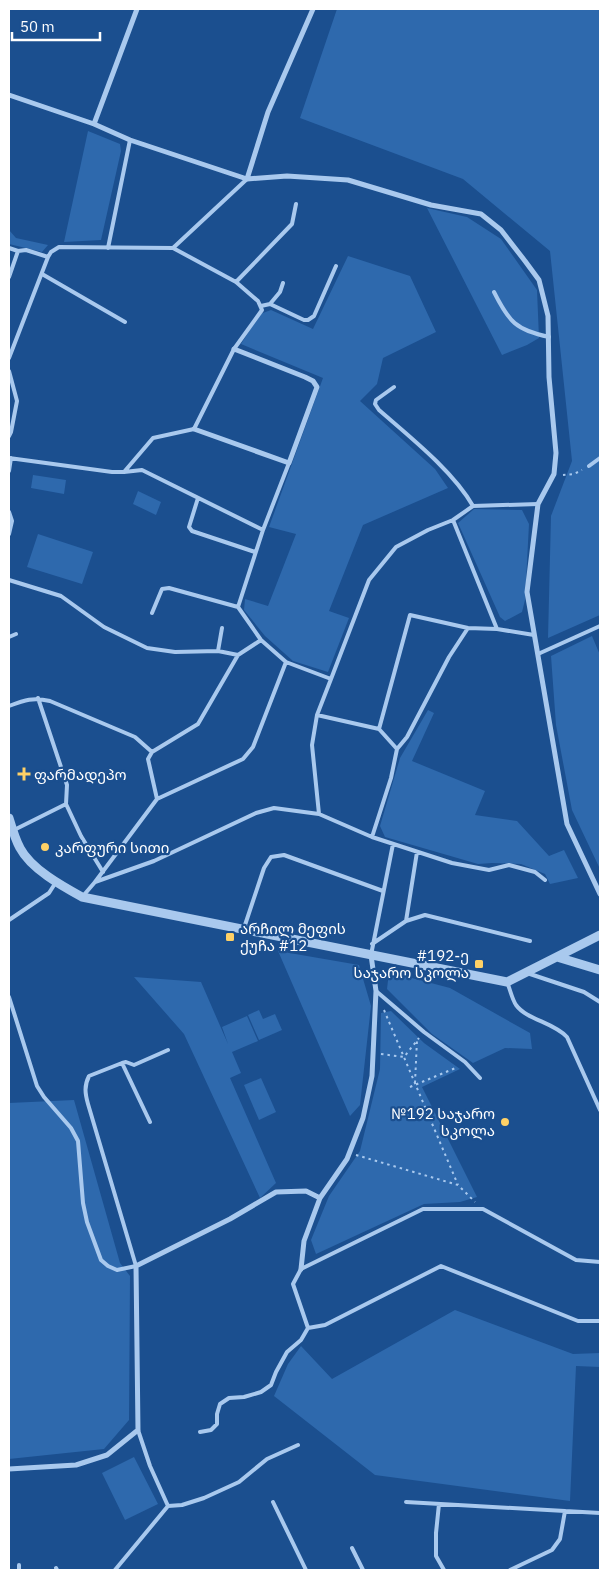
<svg xmlns="http://www.w3.org/2000/svg" width="609" height="1579" font-family="'IBM Plex Sans','Noto Sans Georgian',sans-serif">
<rect width="100%" height="100%" fill="#1b4f8f"/>
<path fill="#2e69ad" d="M337,9H600V615L548,638L551,516L572,461L550,251L463,179L300,118Z
M88,131L120,144L121,151L101,240L64,242Z
M427,208L467,217L501,239L537,290L539,338L527,345L502,355Z
M9,230L16,238L48,245L42,252L9,244Z
M348,256L410,276L436,332L383,358L377,384L360,401L435,469L448,488L363,525L329,611L349,618L328,672L293,661L265,636L244,610L245,599L268,606L296,534L269,527L323,378L241,344L260,314L271,310L313,329Z
M33,475L66,480L64,494L31,488Z
M138,491L161,502L156,515L133,504Z
M474,509L522,510L529,524L525,600L522,612L505,621L500,617L458,523Z
M38,534L93,552L82,584L27,567Z
M592,636L600,655V869L572,810L556,725L551,656Z
M428,710L434,713L412,761L485,791L475,815L517,821L549,856L564,850L578,878L550,884L545,874L521,864L492,863L478,864L385,837L380,826L400,758Z
M278,951L359,965L371,1006L360,1105L350,1116Z
M389,972L450,988L530,1033L532,1049L505,1048L473,1063L432,1034L387,989Z
M134,977L201,982L228,1044L222,1027L247,1016L258,1041L232,1052L241,1073L230,1078L276,1183L260,1198L184,1034Z
M259,1010L263,1019L275,1014L282,1030L259,1040L248,1015Z
M391,1011L424,1043L460,1069L422,1087L477,1197L460,1202L424,1204L316,1254L311,1240L329,1196L360,1151L380,1069L381,1013Z
M261,1078L276,1112L259,1120L244,1085Z
M74,1100L120,1263L130,1276L129,1420L104,1449L9,1459V1103Z
M455,1310L573,1354L600,1353V1367L576,1366L570,1501L375,1475L274,1396L288,1364L301,1346L332,1379Z
M134,1457L158,1504L125,1520L102,1473Z"/>
<g fill="none" stroke-linecap="round" stroke-linejoin="round">
<path stroke="#a9c9ee" stroke-width="2" stroke-dasharray="2.5 4" stroke-linecap="butt" d="M563,475L574,474L582,470
M384,1010L458,1185
M381,1054L404,1057L419,1038
M415,1083L417,1040
M410,1087L458,1067
M356,1155L458,1185L475,1202"/>
<path stroke="#a9c9ee" stroke-width="4" d="M9,248L18,251L9,277
M108,248L130,140
M173,248L247,179
M18,251L26,250L48,257
M42,274L125,322
M236,282L292,224L296,204
M494,292C509,322 516,330 549,337
M270,304L280,292L283,283
M261,306L270,304L304,320H308L314,316L336,266
M9,358L48,257L51,252L59,247L173,248L236,282L258,301L262,310L234,349L194,429L153,438L124,472H112L9,458
M9,371L17,401L11,432L9,436
M394,387L376,400L375,404L379,410C410,437 453,471 473,506
M589,466L600,458
M9,471L11,458
M124,472L142,470L263,530L238,607L261,640L286,662
M198,498L189,527L192,531L255,552
M9,512L12,521L9,534
M453,520L497,629
M263,530L289,463
M9,580L61,596L104,627L147,648L175,652L218,651L238,655
M152,613L162,589L169,588L238,607
M9,637L16,634
M218,651L222,628
M538,654L600,626
M331,679L369,580L396,547L428,530L453,520L473,506L538,504
M38,698L67,785L66,804L81,836L103,872
M9,706C25,700 33,697 50,701L135,737L152,752
M317,715L379,729
M397,749L407,737L449,657L468,628
M157,799L148,759L152,752L198,724L238,655L261,640
M14,830L66,804
M372,837L391,778L397,749L379,729L410,615L468,628L497,629L534,635
M95,882L154,861L256,813L274,808L319,814L372,837L452,863L489,870L509,865L535,872L545,880
M83,896L95,882L157,799L243,759L253,747L286,662L331,679L317,715L312,745L319,814
M9,920L49,893L56,882
M406,921L417,852
M244,928L264,868L271,857L284,855L383,891
M372,944L406,921L425,915L530,941
M371,955L393,844
M527,973L584,992L600,1002
M507,982C510,989 512,999 516,1005C527,1020 553,1022 567,1037L600,1110
M376,991L424,1032L465,1062L480,1078
M9,997L37,1086L44,1097L71,1128L78,1141L83,1203L87,1222L101,1260L108,1266L117,1270L136,1266L88,1104C85,1093 84,1086 89,1076L122,1063L126,1062L134,1065L168,1050
M122,1063L150,1122
M308,1328L293,1284L301,1269L423,1209H483L576,1260L600,1262
M138,1430L150,1466L168,1506
M200,1432L211,1430L217,1424V1414L220,1404L229,1398L244,1397L261,1392L271,1385L276,1372L287,1352L301,1340L308,1328L325,1325L441,1266L578,1321H600
M273,1502L306,1570
M406,1502L600,1513
M439,1504L436,1533V1556L444,1570
M352,1548L363,1570
M19,1565V1570
M56,1568L57,1570
M115,1570L168,1506L182,1505L204,1498L239,1482L267,1459L298,1445
M510,1570L552,1550L560,1539L565,1511"/>
<path stroke="#a9c9ee" stroke-width="5" d="M9,95L94,124L130,140L247,179L287,176L348,180L431,205L481,214L501,230L525,261L539,280L548,316L549,377L556,453L554,474L538,504L527,592L567,824L600,894
M94,124L137,9
M247,179L268,112L313,9
M194,429L289,463L317,387L313,381L305,377L234,349
M301,1269L304,1241L320,1198L347,1159L363,1118L372,1076L376,991L371,955
M9,1469L76,1465L107,1455L138,1430L136,1266L230,1219L276,1192L306,1191L320,1198"/>
<path stroke="#a9c9ee" stroke-width="9" d="M9,818C12,828 15,839 20,848C31,869 62,886 82,897L507,982L600,935
M557,957L600,970"/>
</g>
<g fill="#ffd166" stroke="#1b4f8f" stroke-width="2">
<path d="M21.5 766.5h5v5h5v5h-5v5h-5v-5h-5v-5h5z"/>
<circle cx="45" cy="847" r="5"/>
<rect x="225" y="932" width="10" height="10" rx="2.5"/>
<rect x="474" y="959" width="10" height="10" rx="2.5"/>
<circle cx="505" cy="1122" r="5"/>
</g>
<g text-anchor="middle" dominant-baseline="central" stroke-width="4.5" stroke-linejoin="round" paint-order="stroke">
<g font-size="15" fill="#fff" stroke="#1b4f8f" text-anchor="start">
<text x="34" y="774">ფარმადეპო</text>
<text x="55" y="847">კარფური სითი</text>
<text x="240" y="928">არჩილ მეფის<tspan x="240" dy="17">ქუჩა #12</tspan></text>
<text x="469" y="955" text-anchor="end">#192-ე<tspan x="469" dy="17">საჯარო სკოლა</tspan></text>
<text x="495" y="1113" text-anchor="end">№192 საჯარო<tspan x="495" dy="17">სკოლა</tspan></text>
</g>
</g>
<rect width="609" height="1579" fill="none" stroke="#ffffff" stroke-width="20"/>
<path d="M12 32v8h88v-8" fill="none" stroke="#ffffff" stroke-width="2.5"/>
<text x="20" y="32" font-size="15" fill="#ffffff" stroke="#1b4f8f" stroke-width="4" paint-order="stroke">50 m</text>
</svg>
